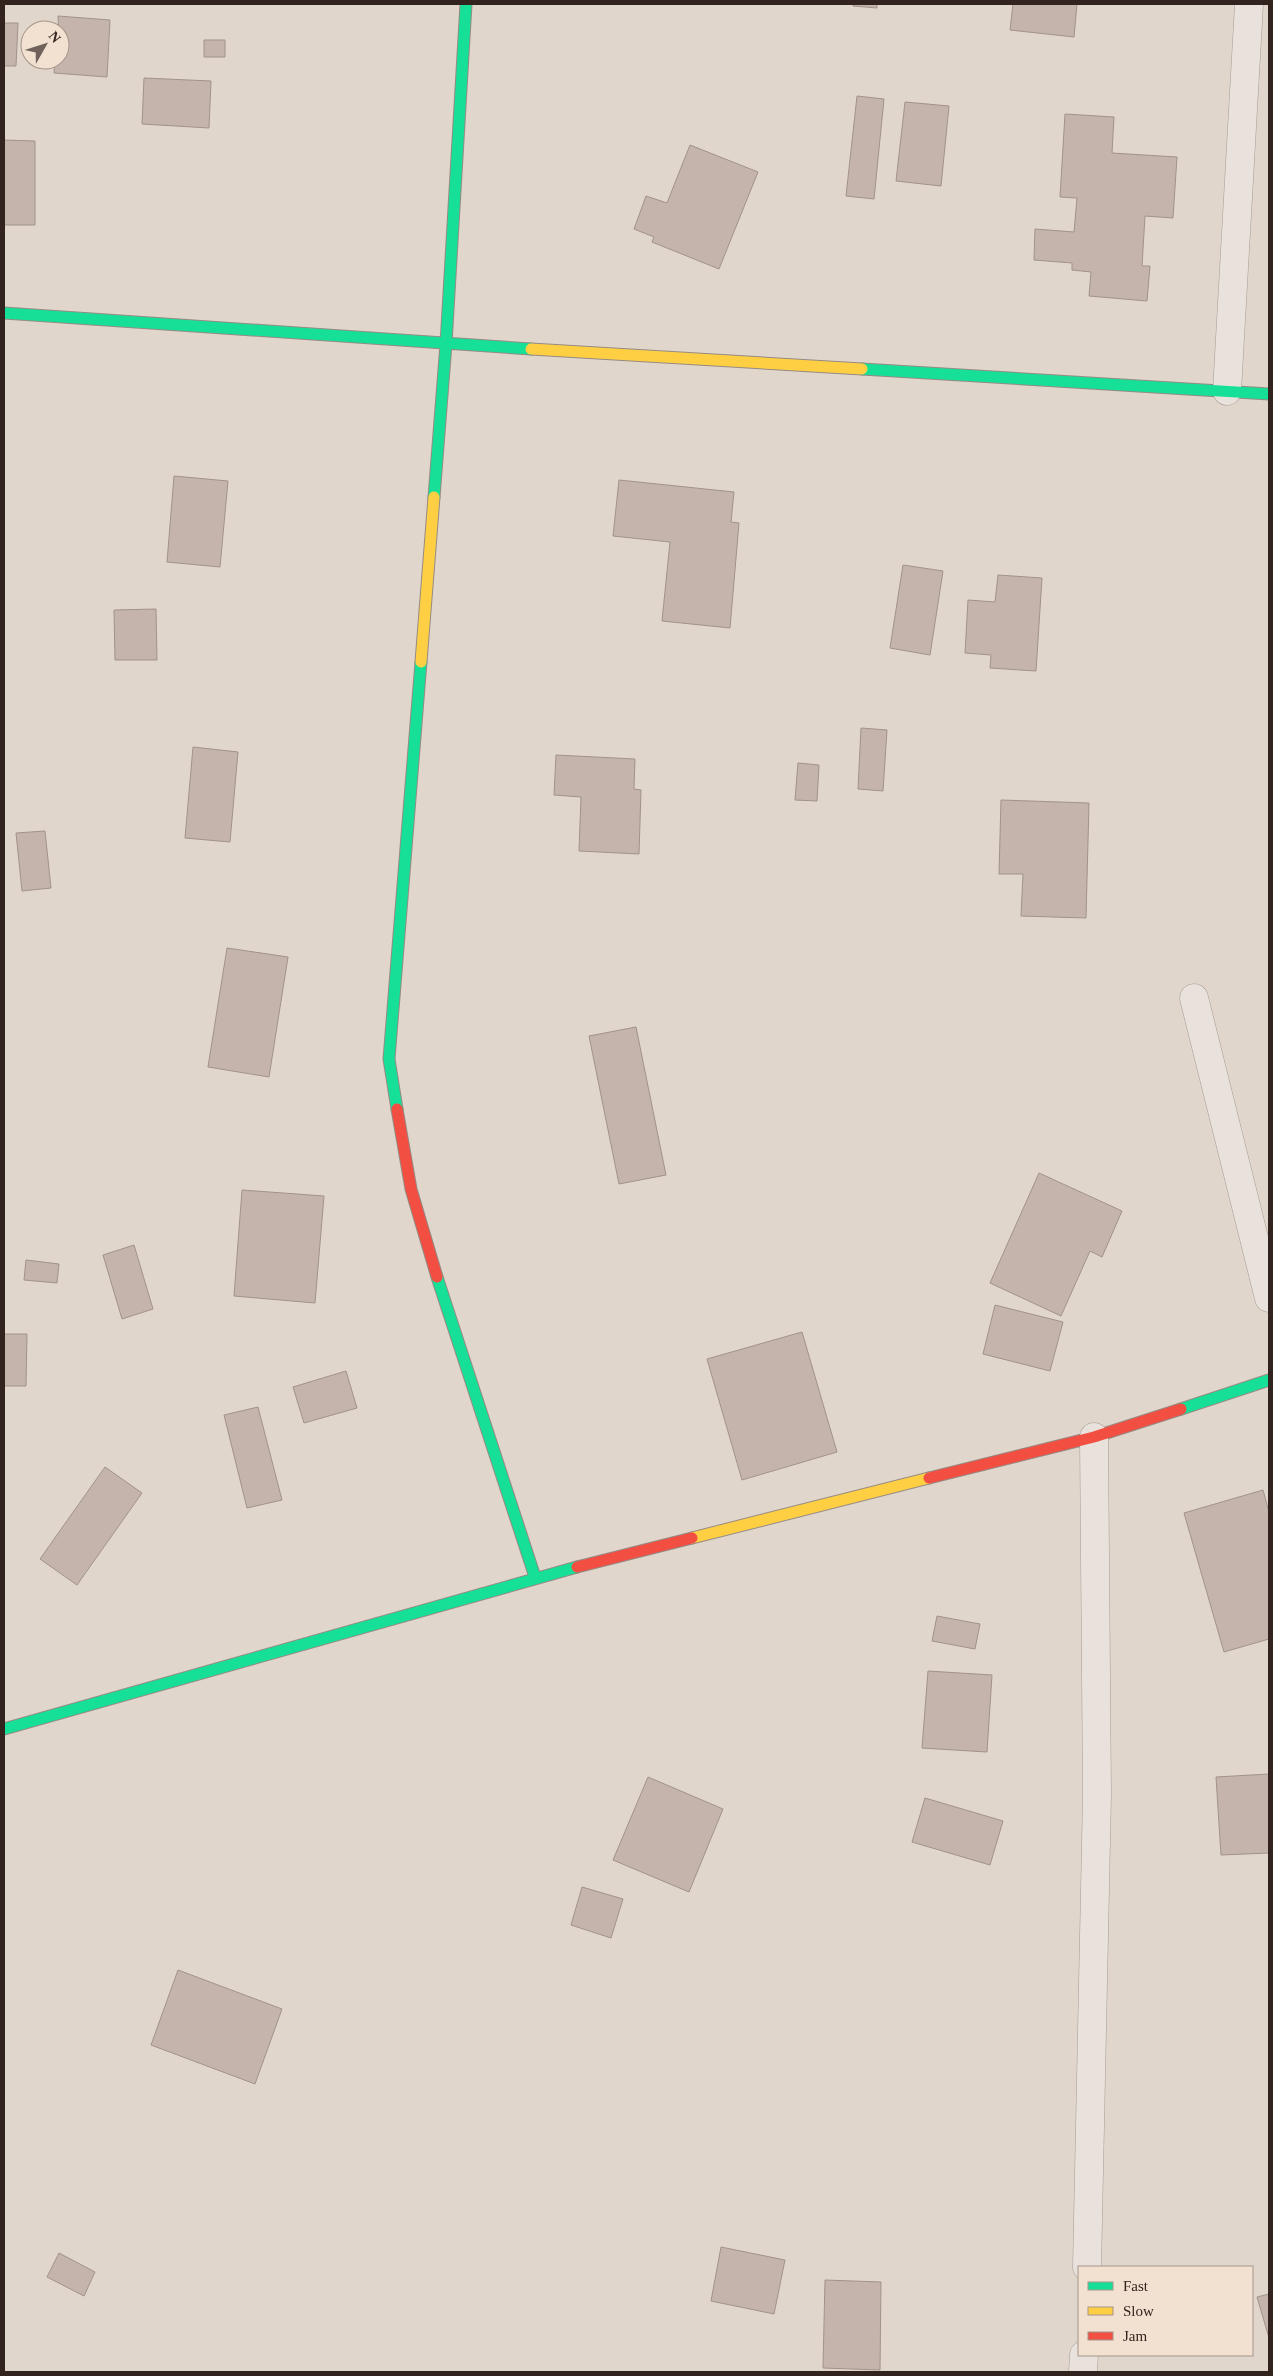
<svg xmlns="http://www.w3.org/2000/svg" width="1273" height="2376" font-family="'Times New Roman',serif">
<rect width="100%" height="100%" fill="#e1d6cb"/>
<path fill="#c4b4ac" stroke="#a1928b" d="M853,4H877V8L853,6Z
M1013,4H1077L1074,37L1010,30Z
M58,16L110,20L107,77L54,73L55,60H60Z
M4,23H18L16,66H4Z
M204,40H225V57H204Z
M144,78L211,81L209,128L142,124Z
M857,96L884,99L874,199L846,196Z
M905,102L949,106L941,186L896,181Z
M1065,114L1114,117L1112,153L1177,157L1173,218L1145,216L1142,266H1150L1147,301L1089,296L1091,272L1072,270V263L1034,260L1035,229L1074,232L1077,198L1060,197Z
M4,140L35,141V225H4Z
M690,145L758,172L719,269L652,242L654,237L634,229L646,196L667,203Z
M174,476L228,481L220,567L167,562Z
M619,480L734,492L731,522L739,523L730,628L662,621L670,542L613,536Z
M903,565L943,571L930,655L890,648Z
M998,575L1042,578L1036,671L990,668L991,655L965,653L968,600L995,602Z
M156,609L157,660H115L114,610Z
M861,728L887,730L883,791L858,789Z
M193,747L238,752L230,842L185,838Z
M556,755L635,759L634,789L641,790L639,854L579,851L581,797L554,795Z
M798,763L819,765L817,801L795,800Z
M1001,800L1089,803L1086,918L1021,916L1023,874H999Z
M45,831L51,888L22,891L16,833Z
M227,948L288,957L269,1077L208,1067Z
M636,1027L666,1175L619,1184L589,1036Z
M1039,1173L1122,1211L1102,1257L1090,1251L1061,1316L990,1283Z
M242,1190L324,1196L315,1303L234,1296Z
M134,1245L153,1309L122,1319L103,1255Z
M26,1260L59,1264L57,1283L24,1280Z
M995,1305L1063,1322L1050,1371L983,1354Z
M802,1332L837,1452L742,1480L707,1359Z
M4,1334H27L26,1386H4Z
M346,1371L357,1408L304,1423L293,1387Z
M258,1407L282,1500L247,1508L224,1415Z
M105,1467L142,1493L77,1585L40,1559Z
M1263,1490L1269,1512V1639L1224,1652L1184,1513Z
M937,1616L980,1624L975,1649L932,1641Z
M928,1671L992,1675L987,1752L922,1748Z
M1269,1774V1853L1221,1855L1216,1777Z
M648,1777L723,1809L689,1892L613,1860Z
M925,1798L1003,1821L990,1865L912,1842Z
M582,1887L623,1899L611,1938L571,1925Z
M178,1970L282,2009L255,2084L151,2045Z
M721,2247L785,2260L774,2314L711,2301Z
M59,2253L95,2272L84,2296L47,2277Z
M825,2280L881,2282L880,2370L823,2368Z
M1269,2294V2338L1257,2297Z"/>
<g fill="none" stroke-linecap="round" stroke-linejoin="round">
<g stroke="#a69c95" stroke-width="29">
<path id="street" d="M1227,391L1249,4
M1194,998L1269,1298
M1087,2267L1097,1795L1094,1437
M1083,2372L1084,2355"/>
</g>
<g stroke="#958b84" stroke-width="13">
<path id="fast" d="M4,313L531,349
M862,369L1269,394
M434,497L446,344L466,4
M397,1109L389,1059L421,662
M437,1277L535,1577
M1181,1409L1269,1380
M4,1729L577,1567"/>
</g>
<g stroke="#958b84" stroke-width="13">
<path id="slow" d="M531,349L862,369
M421,662L434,497
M692,1538L929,1478"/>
</g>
<g stroke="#958b84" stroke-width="13">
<path id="jam" d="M397,1109L411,1189L437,1277
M929,1478L1094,1437L1181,1409
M577,1567L692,1538"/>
</g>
<use href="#street" stroke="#e9e2dc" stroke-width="28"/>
<use href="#fast" stroke="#16e098" stroke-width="11"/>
<use href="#slow" stroke="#ffcf43" stroke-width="11"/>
<use href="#jam" stroke="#f24e42" stroke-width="11"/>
</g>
<rect width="1273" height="2376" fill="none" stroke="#33231e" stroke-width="10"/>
<rect x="1078" y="2266" width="175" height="90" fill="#f2e1d1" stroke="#a69589"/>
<rect x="1088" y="2282" width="25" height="8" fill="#16e098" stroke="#a69589"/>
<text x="1123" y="2291" font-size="15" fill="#33231e">Fast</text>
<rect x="1088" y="2307" width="25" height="8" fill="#ffcf43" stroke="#a69589"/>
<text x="1123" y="2316" font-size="15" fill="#33231e">Slow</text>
<rect x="1088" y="2332" width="25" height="8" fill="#f24e42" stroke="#a69589"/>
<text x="1123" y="2341" font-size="15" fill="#33231e">Jam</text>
<g transform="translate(45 45) rotate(51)"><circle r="24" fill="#f2e1d1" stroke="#a69589"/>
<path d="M0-4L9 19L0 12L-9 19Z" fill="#70625b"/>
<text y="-8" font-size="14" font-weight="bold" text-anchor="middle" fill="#33231e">N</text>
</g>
</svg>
